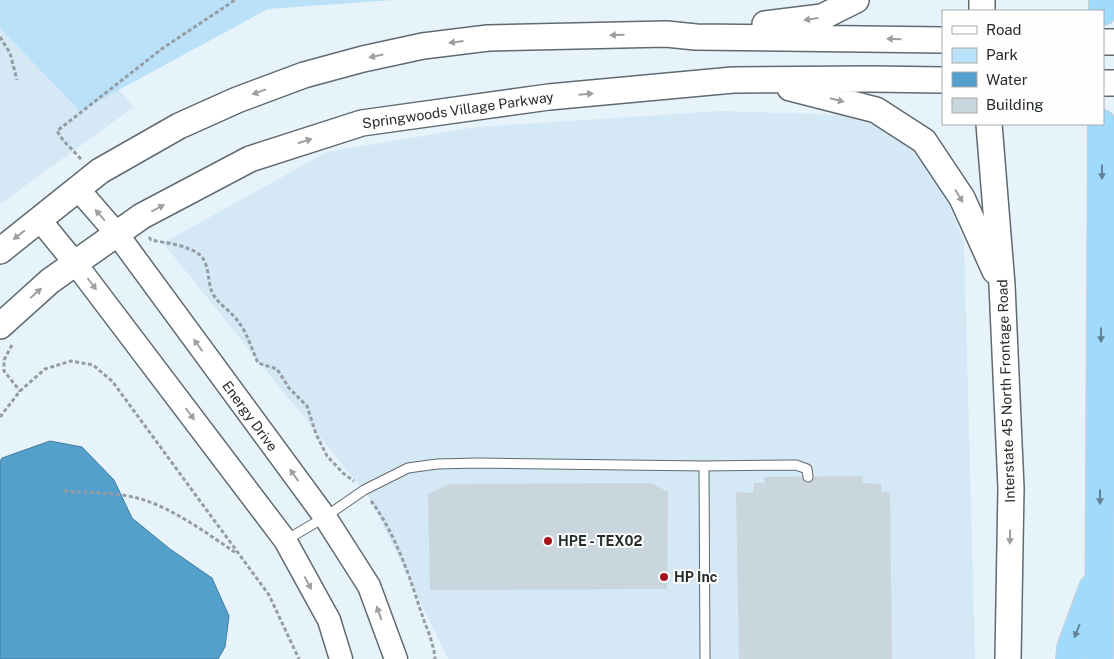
<svg xmlns="http://www.w3.org/2000/svg" width="1114" height="659" font-family="'Public Sans',sans-serif">
<rect width="100%" height="100%" fill="#e7f3fb"/>
<path fill="#d5e8f5" d="M0,0L45,6L134,107L0,204Z
M722,111L842,115L924,141L964,242L975,659H448L371,500L163,243L327,152L477,127Z"/>
<path fill="#bbe1f8" d="M0,0H393L268,9L80,111L0,28Z"/>
<path fill="#53a0cc" stroke="#467d9c" d="M50,441L82,447L114,480L132,518L170,549L212,578L229,616L225,647L218,659H0V461L2,458Z"/>
<path fill="#cad6dd" d="M862,476L863,483L881,484V492L890,493L892,659H739L736,492L753,493L754,483H765L764,477Z
M651,483L668,492L667,589L430,590L428,494L449,484Z"/>
<g fill="none" stroke-linecap="round" stroke-linejoin="round">
<g stroke="#606a71" stroke-width="11">
<path id="service" d="M704,466L705,659
M286,540L325,517L364,490L408,468L437,464L478,463L704,466L796,465L807,469L808,477"/>
</g>
<g stroke="#606a71" stroke-width="25">
<path id="tertiary" d="M78,189L117,234L325,517L369,586L396,659
M39,219L75,263L285,540L329,620L341,659"/>
</g>
<g stroke="#606a71" stroke-width="28">
<path id="secondary" d="M982,0V11
M765,24L822,17L856,0
M1103,42H1114
M1103,83H1114
M790,88L876,110L924,141L962,198L995,271
M989,124L1002,285L1011,488L1008,659
M0,251L100,171L179,126L237,100L304,75L363,59L423,46L488,38L666,34L696,37L943,40
M0,326L50,281L142,216L250,159L362,123L549,97L733,80L871,79L943,80"/>
</g>
<g stroke="#cfd0d1" stroke-width="30">
<path id="motorway" d="M1103,11V0
M1070,659L1071,648L1093,588
M1099,659L1102,124"/>
</g>
<path stroke="#949da3" stroke-width="3" stroke-dasharray="4 2.5" stroke-linecap="butt" d="M0,37L10,53L17,80
M81,159L63,140L57,131L163,48L235,0
M149,237L151,240C166,243 188,245 200,255C210,264 207,281 212,292C218,305 232,311 240,324C248,335 252,350 258,363L277,369L289,388L307,406L316,434L327,456L343,473L354,481
M12,345L4,360V371L20,391
M0,417L20,391L45,369L71,361L93,365L112,381L269,595L299,659
M64,491C89,493 117,492 141,499C174,509 208,534 236,553
M371,501C396,534 410,578 423,618C428,631 434,645 435,659"/>
<use href="#service" stroke="#fff" stroke-width="9"/>
<use href="#tertiary" stroke="#fff" stroke-width="22"/>
<use href="#secondary" stroke="#fff" stroke-width="25"/>
<use href="#motorway" stroke="#a0dafd" stroke-width="28"/>
</g>
<defs><path id="oneway-solid" d="M-6-.8H1V-3.2L6.5 0L1 3.2V.8H-6Z" transform="scale(1.25)"/></defs>
<g fill="#9da0a0">
<use href="#oneway-solid" transform="translate(811 19) rotate(172)"/>
<use href="#oneway-solid" transform="translate(617 35) rotate(179)"/>
<use href="#oneway-solid" transform="translate(894 39) rotate(-179)"/>
<use href="#oneway-solid" transform="translate(456 42) rotate(173)"/>
<use href="#oneway-solid" transform="translate(376 56) rotate(168)"/>
<use href="#oneway-solid" transform="translate(259 92) rotate(160)"/>
<use href="#oneway-solid" transform="translate(586 94) rotate(-5)"/>
<use href="#oneway-solid" transform="translate(837 100) rotate(14)"/>
<use href="#oneway-solid" transform="translate(305 141) rotate(-18)"/>
<use href="#oneway-solid" transform="translate(959 196) rotate(59)"/>
<use href="#oneway-solid" transform="translate(158 208) rotate(-28)"/>
<use href="#oneway-solid" transform="translate(100 215) rotate(-131)"/>
<use href="#oneway-solid" transform="translate(19 235) rotate(142)"/>
<use href="#oneway-solid" transform="translate(92 284) rotate(53)"/>
<use href="#oneway-solid" transform="translate(36 293) rotate(-41)"/>
<use href="#oneway-solid" transform="translate(198 345) rotate(-126)"/>
<use href="#oneway-solid" transform="translate(190 414) rotate(53)"/>
<use href="#oneway-solid" transform="translate(294 475) rotate(-126)"/>
<use href="#oneway-solid" transform="translate(1010 537) rotate(91)"/>
<use href="#oneway-solid" transform="translate(308 583) rotate(62)"/>
<use href="#oneway-solid" transform="translate(379 613) rotate(-110)"/>
</g>
<g fill="#638295">
<use href="#oneway-solid" transform="translate(1102 172) rotate(90)"/>
<use href="#oneway-solid" transform="translate(1101 335) rotate(90)"/>
<use href="#oneway-solid" transform="translate(1100 497) rotate(90)"/>
<use href="#oneway-solid" transform="translate(1077 631) rotate(111)"/>
</g>
<g fill="#a9151f" stroke="#fefefe" stroke-width="2">
<circle cx="548" cy="541" r="5"/>
<circle cx="664" cy="577" r="5"/>
</g>
<g text-anchor="middle" dominant-baseline="central" stroke-width="4" stroke-linejoin="round" paint-order="stroke">
<g font-size="14" fill="#262b2d" stroke="#fefefe">
<text transform="translate(458 110) rotate(-8)">Springwoods Village Parkway</text>
<text transform="translate(1006 391) rotate(-92)">Interstate 45 North Frontage Road</text>
<text transform="translate(250 416) rotate(54)">Energy Drive</text>
</g>
<g font-size="14" font-weight="bold" fill="#262b2d" stroke="#fefefe" text-anchor="start">
<text x="558" y="541">HPE - TEX02</text>
<text x="674" y="577">HP Inc</text>
</g>
</g>
<rect x="942" y="10" width="162" height="115" fill="#fefefe" stroke="#a8aaaa"/>
<rect x="952" y="26" width="25" height="8" fill="#ffffff" stroke="#a8aaaa"/>
<text x="986" y="35" font-size="15" fill="#262b2d">Road</text>
<rect x="952" y="48" width="25" height="15" fill="#bbe1f8" stroke="#a8aaaa"/>
<text x="986" y="60" font-size="15" fill="#262b2d">Park</text>
<rect x="952" y="72" width="25" height="15" fill="#53a0cc" stroke="#a8aaaa"/>
<text x="986" y="85" font-size="15" fill="#262b2d">Water</text>
<rect x="952" y="98" width="25" height="15" fill="#cad6dd" stroke="#a8aaaa"/>
<text x="986" y="110" font-size="15" fill="#262b2d">Building</text>
</svg>
